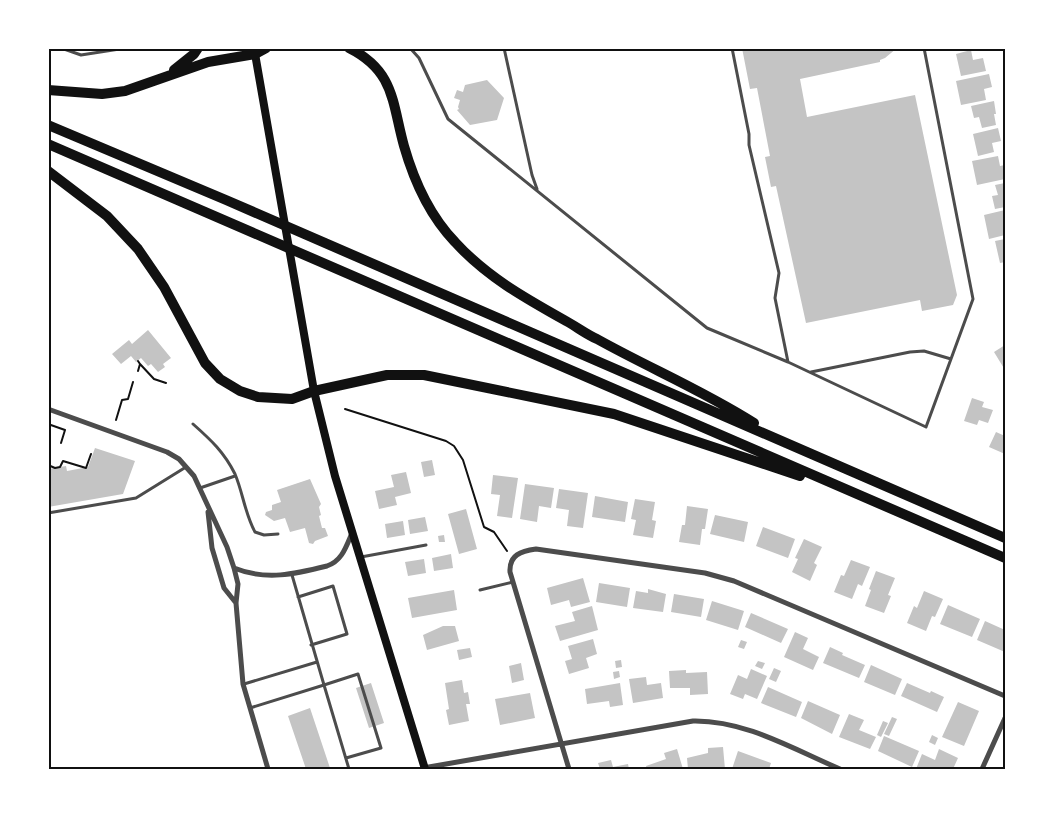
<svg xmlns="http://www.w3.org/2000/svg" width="1053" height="817" font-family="'Alegreya Sans',sans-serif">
<rect width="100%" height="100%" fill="#fff"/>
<path fill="#c4c4c4" d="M742,48H897L885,58L880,60V62L800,79L807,117L915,95L957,295L953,305L922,311L920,300L806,323L776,186L771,187L765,157L770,156L757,88L750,89Z
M971,50L973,60L983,58L986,71L961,76L956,54Z
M989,74L992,87L984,89L986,100L961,105L956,81Z
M487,80L504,98L497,120L470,125L457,110L459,109L458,107L460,100L454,98L457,90L463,92L465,85Z
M994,101L996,114H994L996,125L982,128L979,117L974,118L971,106Z
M998,128L1001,141L992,143L994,152L978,156L973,134Z
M998,156L1000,166L1005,165V179L977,185L972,161Z
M1005,183V207L995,209L992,196L998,195L995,185Z
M1005,210V235L989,239L984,215Z
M1005,239V262L1000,263L995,241Z
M148,330L171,358L163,364L165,367L158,372L151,364L148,366L141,358L136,362L131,356L121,364L112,354L129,340L132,344Z
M1005,345V370L994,352Z
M972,398L984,402L982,407L993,410L988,423L979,420L977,425L964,421Z
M996,432L1005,436V454L989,447Z
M95,448L135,461L123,494L48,507V469L66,466L67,471L88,467Z
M432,460L435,475L424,477L421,462Z
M406,472L411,493L395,497L397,505L379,509L375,491L394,487L391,475Z
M493,475L518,478L512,518L497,516L500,495L491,494Z
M310,479L321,504L319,507L321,515L319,516L322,528H325L328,536L315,541L313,544L309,543L305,528L290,532L285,518L274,521L265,515L266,512L272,510V505L281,502L277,490Z
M525,484L554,488L551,508L539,506L537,522L520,519Z
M559,489L588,493L583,528L567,526L569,510L556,508Z
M595,496L628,502L625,522L592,517Z
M635,499L655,502L652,520L656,521L653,538L633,535L636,520L631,519Z
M687,506L708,509L705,529H702L700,545L679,542L682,525H685Z
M466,509L477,549L459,554L448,514Z
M715,515L748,522L744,542L710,534Z
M425,517L428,531L410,534L408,520Z
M403,521L405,535L387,538L385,524Z
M763,527L795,539L788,558L756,546Z
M444,535L445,542H439L438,536Z
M804,539L822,547L814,563L817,565L810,581L792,572L798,559L795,558Z
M451,554L453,568L434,571L432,558Z
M424,559L426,573L408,576L405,562Z
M851,560L870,567L862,586L858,584L852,599L834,592L841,575L844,576Z
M876,571L895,578L888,595L891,596L884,613L865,606L871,590L869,589Z
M583,578L590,602L571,607L569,600L551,605L547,588Z
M599,583L630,588L627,607L596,602Z
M648,589L666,594L663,612L633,608L636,591L648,593Z
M454,590L457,610L412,618L408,598Z
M924,591L943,599L935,617L932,616L926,631L907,623L914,606L917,608Z
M674,594L704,599L701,617L671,612Z
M712,601L744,611L738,630L706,620Z
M948,605L980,619L972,637L940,624Z
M592,606L598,630L560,641L555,626L575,621L572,612Z
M751,613L788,629L781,643L745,627Z
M985,621L1005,630V652L977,640Z
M443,626H455L459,641L427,650L423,635Z
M795,632L808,638L803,649L819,657L813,670L784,657Z
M593,639L597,654L586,658L589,668L569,674L565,661L572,659L568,646Z
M741,640L747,642L744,649L738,647Z
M830,647L843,653L842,655L865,665L859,678L823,663Z
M470,648L472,657L459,660L457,650Z
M621,660L622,667L616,668L615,661Z
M758,661L765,663L762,669L755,666Z
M521,663L524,680L512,683L509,666Z
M871,665L902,679L895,695L864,682Z
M774,668L781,671L776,682L769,679Z
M751,669L767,676L757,699L745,694L743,699L730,694L738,675L747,679Z
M686,670V673L707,672L708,694L690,695V688H670L669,671Z
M619,671L620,677L614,679L613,672Z
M646,677L647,685L661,683L663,698L633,703L629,679Z
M462,680L464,693L468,692L470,704H466L469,721L449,725L446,710L449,709L445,683Z
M371,683L384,723L369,728L356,688Z
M620,683L623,705L610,707L609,701L587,704L585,689Z
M907,683L930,693L931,691L944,697L937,712L901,696Z
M768,687L802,702L796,717L761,703Z
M530,693L535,718L500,725L495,699Z
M808,701L840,715L832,734L801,718Z
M958,702L979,711L964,746L942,737Z
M310,708L330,768L328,769H306L288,716Z
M849,714L864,720L859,730L876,737L870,749L839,737Z
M892,717L897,719L889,736L884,734Z
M883,721L888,723L881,737L877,735Z
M932,735L938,738L935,745L929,742Z
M884,736L919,751L912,767L878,751Z
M723,747L725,769H688L687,758L708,753V748Z
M677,749L683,769H647L646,766L666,759L664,753Z
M939,749L958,758L953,769H916L922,754L935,760Z
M738,751L771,763L769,769H732Z
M611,760L613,767L628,764L629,769H600L598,763Z"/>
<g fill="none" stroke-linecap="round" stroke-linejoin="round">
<path stroke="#111" stroke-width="2" d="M140,364L154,379L166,383
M138,371L140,364L138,361
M345,409L446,441L454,446L463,460L484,527L494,532L507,551
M116,420L122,400L128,399L133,382
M48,424L65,430L61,443
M48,465L55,468L60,467L63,461L86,468L91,454"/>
<path stroke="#4c4c4c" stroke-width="3" d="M410,48L419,58L448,119L707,328L788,362L926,427L973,299L924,48
M504,48L532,175L537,189
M732,48L749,134V145L779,273L775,298L788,362
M64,49L81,55L126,48
M811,372L910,352L924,351L951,359
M193,424C211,440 224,452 235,474C243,493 245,514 255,532L264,535L278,534
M200,488L235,476
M48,513L136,498L186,467
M361,557L426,545
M292,575L324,685L358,674L381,748L346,758
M480,590L513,582
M298,597L333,586L347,634L311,645
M244,684L317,662
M250,708L324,685L349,769"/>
<path stroke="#4c4c4c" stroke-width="5" d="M48,409L167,452L179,459L194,476L227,547L234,568L238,584L236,603L243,684L268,769
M208,512L212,548L224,588L236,603
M234,568C266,581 295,574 327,566C342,561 346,547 352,533
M423,768L693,721C745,720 793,749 840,769
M569,769L510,572C509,555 521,551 536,549L705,573L734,581L1005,696
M982,769L1005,718"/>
<path stroke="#111" stroke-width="8" d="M314,391L335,476L425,769"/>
<path stroke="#111" stroke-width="8" d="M254,48L314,391"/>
<path stroke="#111" stroke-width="10" d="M349,48C395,71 392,103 404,146C414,181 430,216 455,242C487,277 525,298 566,321C577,327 586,334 597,339C649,368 704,391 754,423
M174,70L194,54L198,48
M48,90L102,94L125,91L208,62L255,54L266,48
M48,125L226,200L1005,538
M48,144L1005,558
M48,171L107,216L138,249L164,287L205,363L220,379L240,391L258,397L292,399L314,391L387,375H424L614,414L800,476"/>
</g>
<rect width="1053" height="817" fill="none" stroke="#ffffff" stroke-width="99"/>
<rect x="50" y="50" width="954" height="718" fill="none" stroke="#111" stroke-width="2"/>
</svg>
